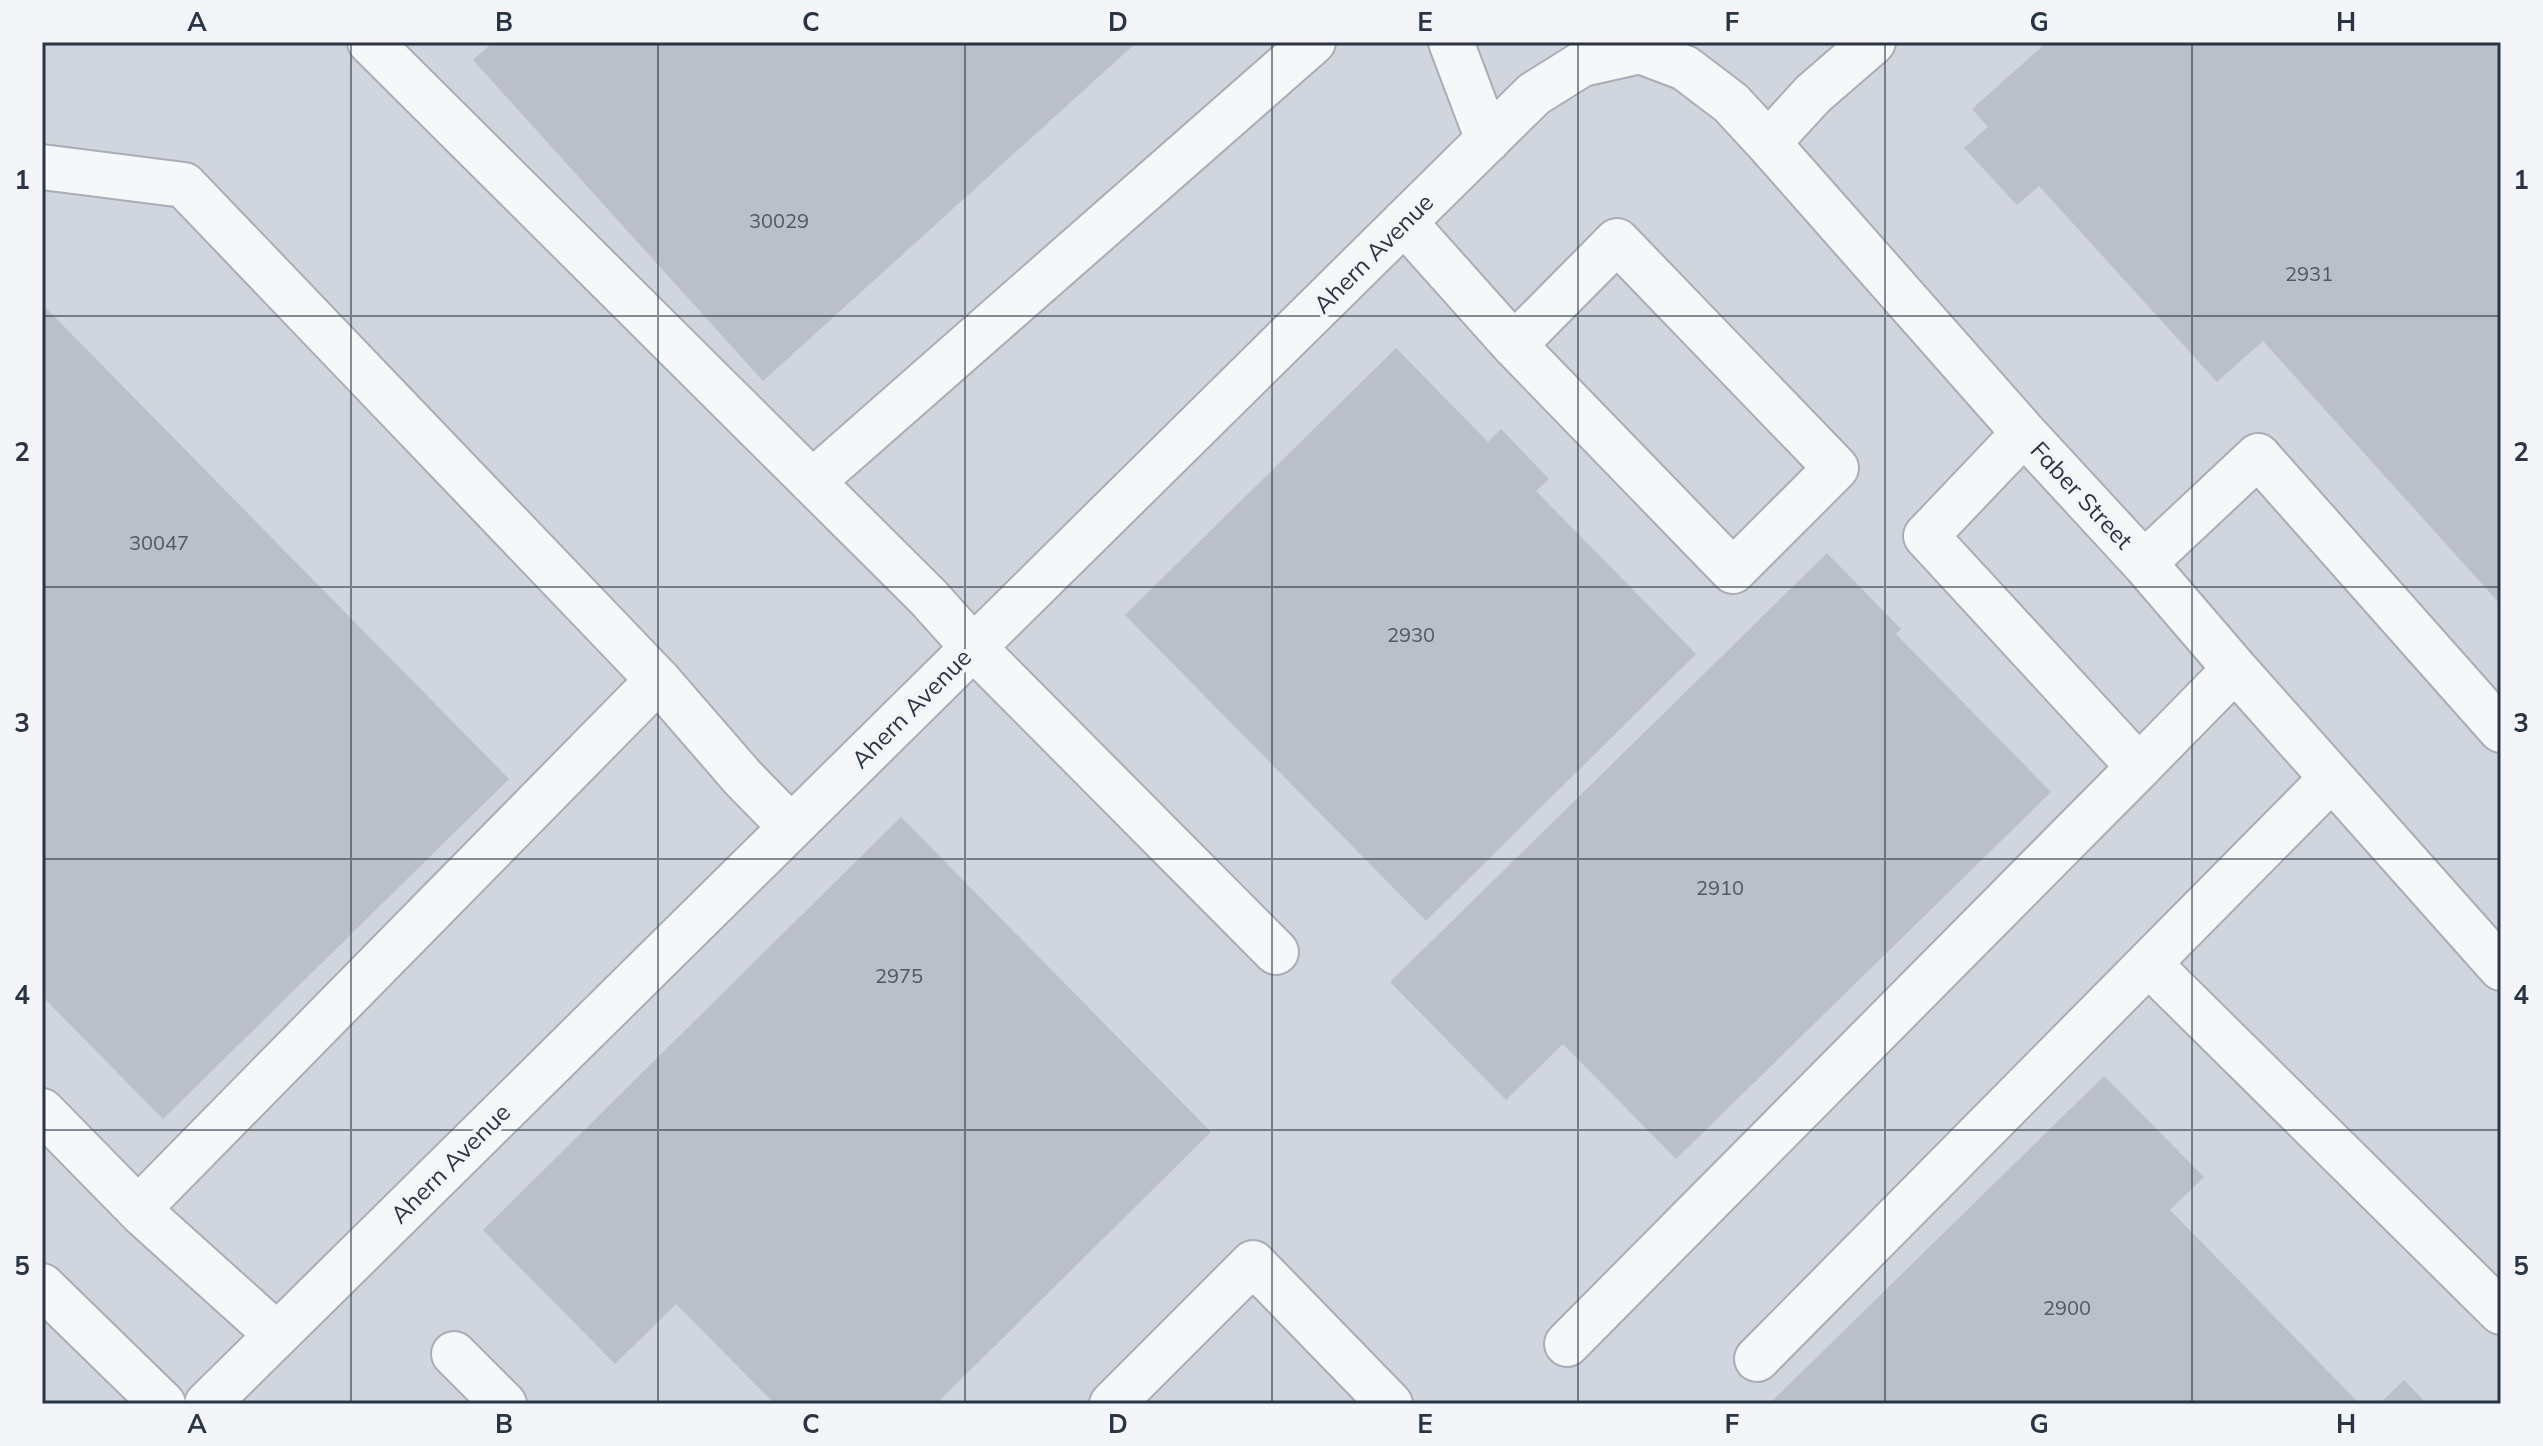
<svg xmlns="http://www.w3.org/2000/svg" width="2543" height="1446" font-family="Mulish,sans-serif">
<rect width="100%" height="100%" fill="#e3e6eb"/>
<path fill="#d1d5dd" d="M42,42H2501V1404H42Z"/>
<path fill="#babfc9" d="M493,42H1137L763,381L473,60Z
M2047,42H2501V605L2263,341L2217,382L2039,186L2017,205L1964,148L1988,127L1972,109Z
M42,304L509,779L163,1119L42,996Z
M1396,348L1488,442L1501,429L1549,479L1536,491L1696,654L1426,921L1125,615Z
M1827,553L1901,629L1896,634L2051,792L1676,1159L1563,1044L1506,1100L1390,982Z
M901,817L1211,1132L936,1404H775L676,1304L615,1364L483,1230Z
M2104,1076L2204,1177L2170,1210L2360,1404H1769Z
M2404,1380L2427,1404H2379Z"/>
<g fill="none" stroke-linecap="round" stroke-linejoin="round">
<g stroke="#a8adb6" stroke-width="48">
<path id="minor" d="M370,42L928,597L973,647L1276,952
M1451,42L1488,140
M1768,143L1813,94L1873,42
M42,167L184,185L658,680L138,1209
M1404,222L1514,345L1733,571L1836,468L1617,241L1514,345
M2024,433L1926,536L2139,767L2235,669
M812,482L1313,42
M2144,563L2258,456L2501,730
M658,680L743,778L791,827
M2149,964L2501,1312
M42,1111L144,1215L276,1334
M42,1286L163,1404
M1567,1344L2139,767
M454,1354L504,1404
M1757,1359L2332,778
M207,1404L1534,94L1582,64L1640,51L1685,68L1731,103L1768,143L2024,433L2144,563L2235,669L2501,968
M1112,1404L1253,1263L1390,1404"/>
</g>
<use href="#minor" stroke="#f6f7f9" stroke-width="44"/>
</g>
<path fill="none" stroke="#2a3444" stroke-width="2" stroke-opacity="0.55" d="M351,42V1404M658,42V1404M965,42V1404M1272,42V1404M1578,42V1404M1885,42V1404M2192,42V1404M42,316H2501M42,587H2501M42,859H2501M42,1130H2501"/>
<g text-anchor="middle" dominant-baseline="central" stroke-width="8" stroke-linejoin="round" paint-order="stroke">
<g font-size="20" fill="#4e5765">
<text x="779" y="220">30029</text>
<text x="2309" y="273">2931</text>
<text x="159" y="542">30047</text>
<text x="1411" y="634">2930</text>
<text x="1720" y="887">2910</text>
<text x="899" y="975">2975</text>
<text x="2067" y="1307">2900</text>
</g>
<g font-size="24" fill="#2a3444" stroke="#f3f5f8">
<text transform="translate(1373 253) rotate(-45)">Ahern Avenue</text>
<text transform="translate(2082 495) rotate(47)">Faber Street</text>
<text transform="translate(911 708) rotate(-45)">Ahern Avenue</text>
<text transform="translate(450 1163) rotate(-45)">Ahern Avenue</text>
</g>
</g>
<rect width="2543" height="1446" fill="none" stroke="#f3f5f8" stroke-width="88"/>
<rect x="44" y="44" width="2455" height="1358" fill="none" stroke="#2a3444" stroke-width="3"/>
<g font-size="26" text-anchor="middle" font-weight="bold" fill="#2a3444">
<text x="197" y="31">A</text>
<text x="504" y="31">B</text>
<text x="811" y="31">C</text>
<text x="1118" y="31">D</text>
<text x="1425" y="31">E</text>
<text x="1732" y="31">F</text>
<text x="2039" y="31">G</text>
<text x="2346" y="31">H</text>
<text x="22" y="189">1</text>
<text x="2521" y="189">1</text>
<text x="22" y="461">2</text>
<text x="2521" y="461">2</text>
<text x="22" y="732">3</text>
<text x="2521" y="732">3</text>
<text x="22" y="1004">4</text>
<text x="2521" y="1004">4</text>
<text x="22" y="1275">5</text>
<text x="2521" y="1275">5</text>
<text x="197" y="1433">A</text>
<text x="504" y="1433">B</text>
<text x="811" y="1433">C</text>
<text x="1118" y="1433">D</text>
<text x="1425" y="1433">E</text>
<text x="1732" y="1433">F</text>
<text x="2039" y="1433">G</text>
<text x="2346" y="1433">H</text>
</g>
</svg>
